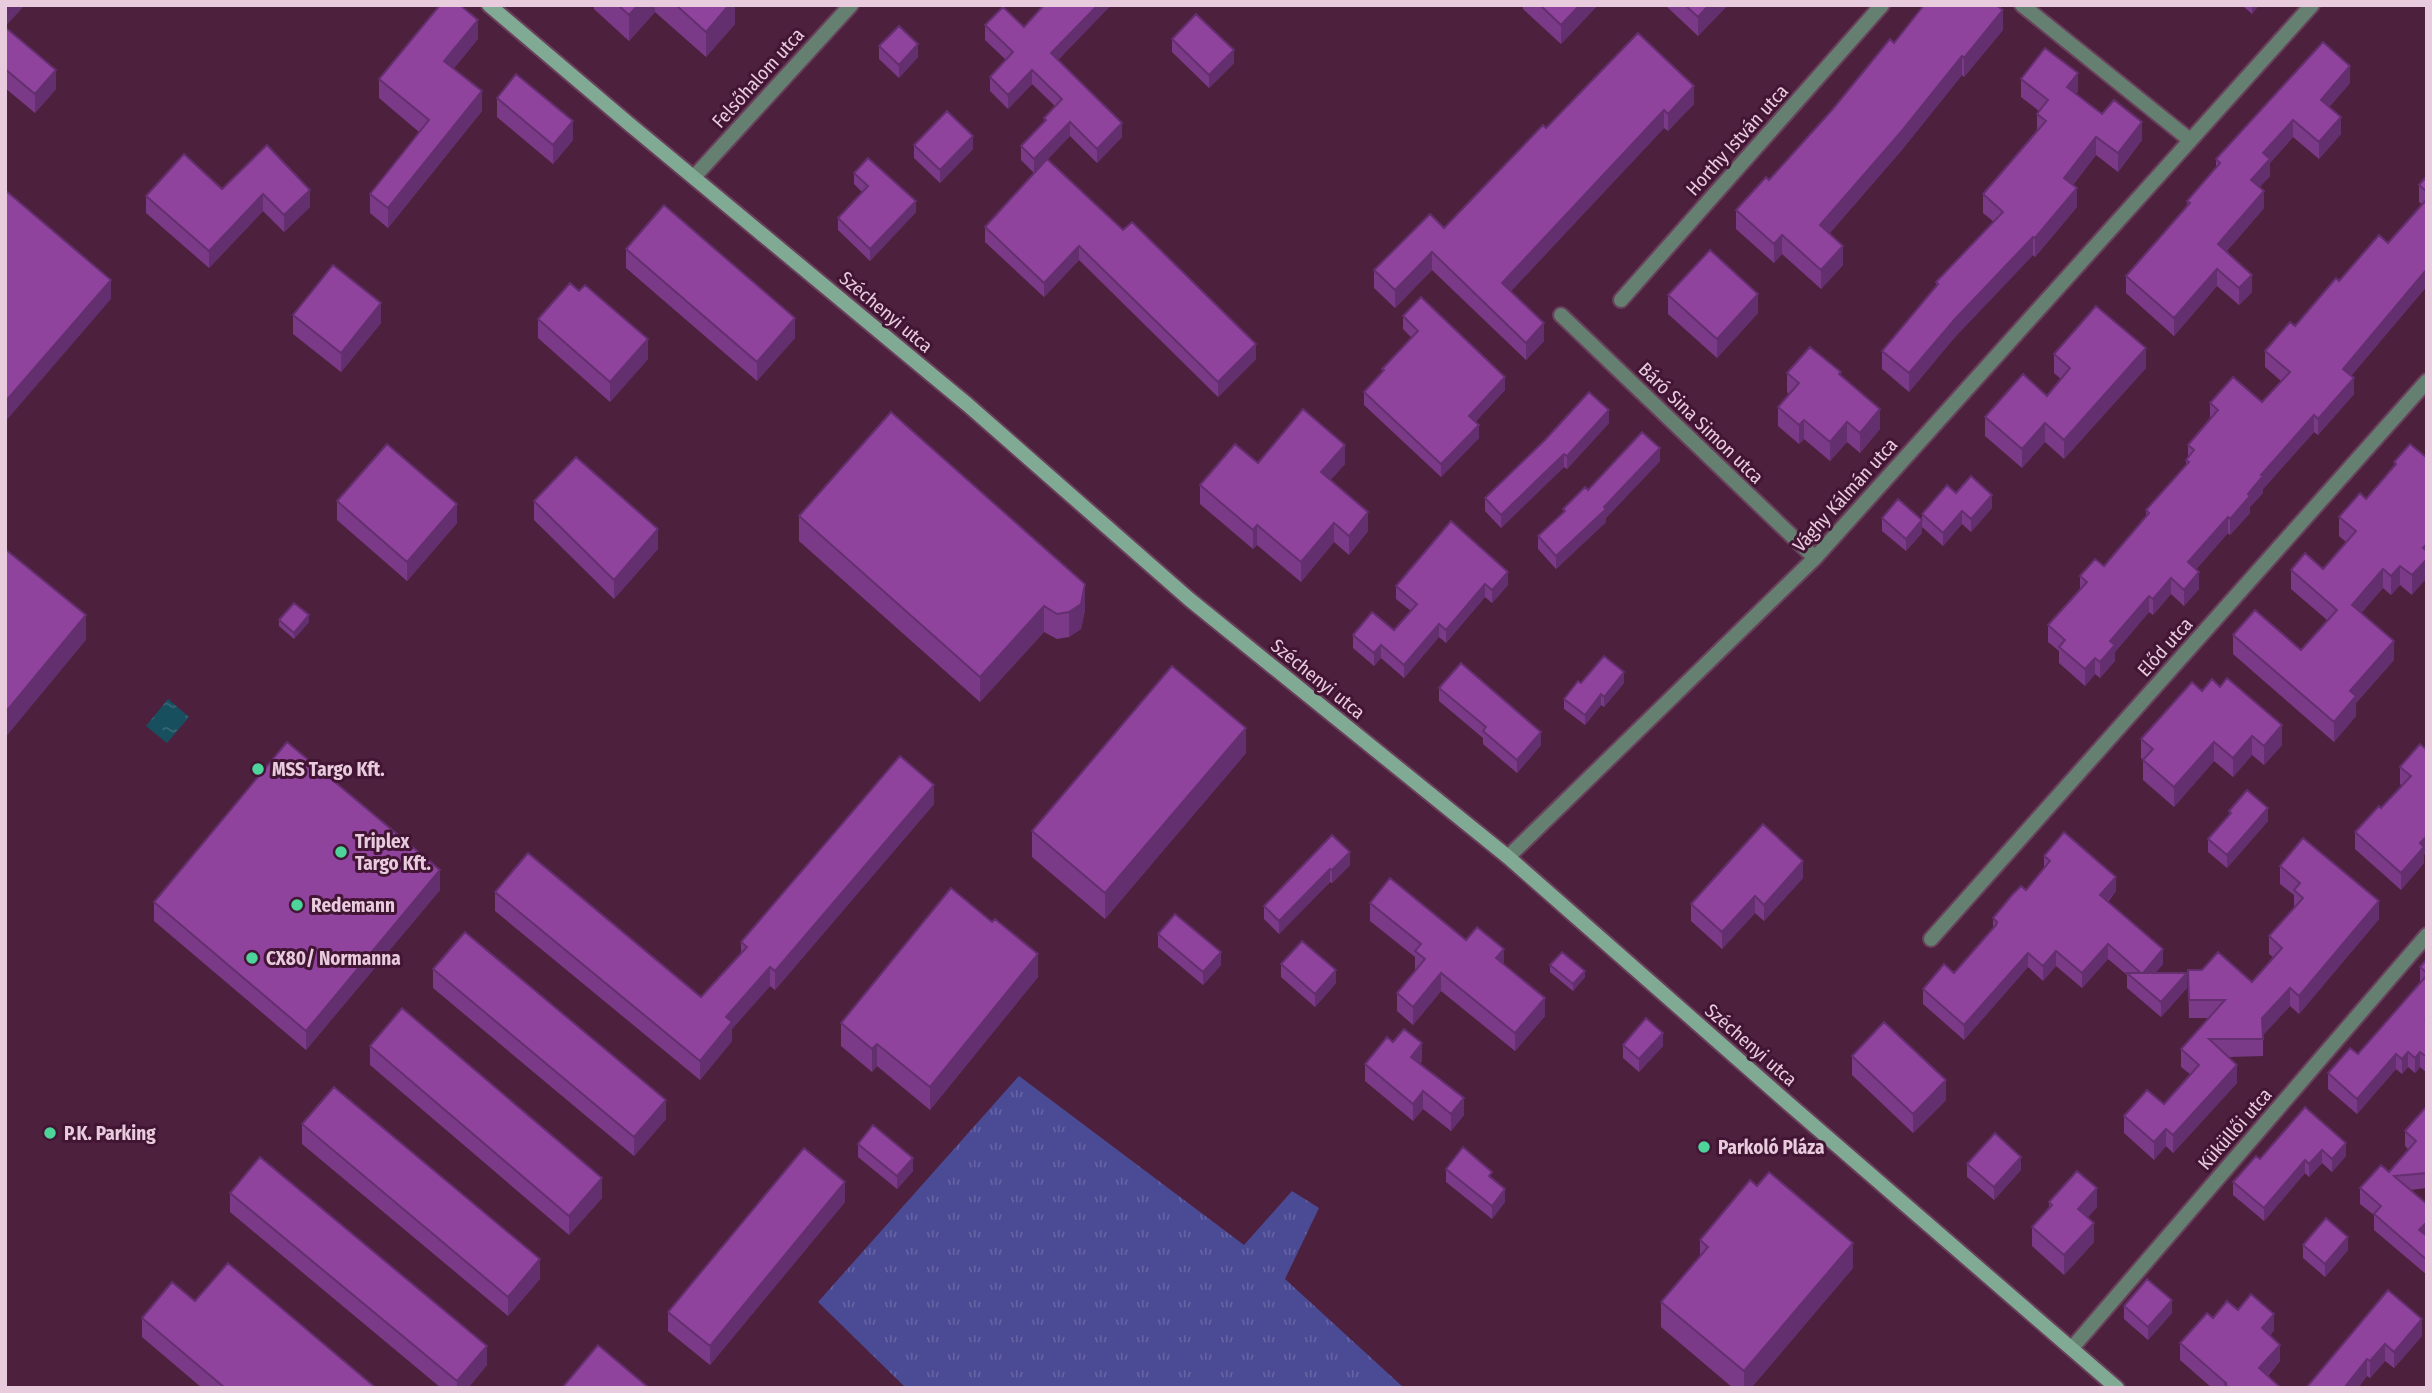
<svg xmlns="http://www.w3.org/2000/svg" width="2432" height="1393" font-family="'Fira Sans Condensed',sans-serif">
<defs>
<pattern id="grass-tufts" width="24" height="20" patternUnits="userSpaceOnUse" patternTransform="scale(1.75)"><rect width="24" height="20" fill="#4b4a95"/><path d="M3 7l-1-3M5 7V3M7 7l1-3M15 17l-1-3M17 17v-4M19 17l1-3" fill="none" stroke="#6563a3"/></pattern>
<pattern id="water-ripples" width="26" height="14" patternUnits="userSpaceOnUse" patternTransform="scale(1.75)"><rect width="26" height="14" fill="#174f5f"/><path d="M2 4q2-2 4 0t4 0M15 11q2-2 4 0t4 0" fill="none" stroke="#396776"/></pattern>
</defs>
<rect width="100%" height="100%" fill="#4d203e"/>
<path fill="url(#grass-tufts)" d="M1019,1076L1244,1245L1292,1191L1319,1208L1285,1279L1404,1388H906L818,1302Z"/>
<path fill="url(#water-ripples)" d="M168,699L189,717L167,743L146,726Z"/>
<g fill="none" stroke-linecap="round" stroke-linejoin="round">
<g stroke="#693f5b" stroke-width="18">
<path id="street" d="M2022,5L2190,140
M694,177L851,5
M1621,300L1882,5
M1561,315L1815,558
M1508,857L1815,558L2312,5
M1931,939L2427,381
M2072,1348L2427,935"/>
</g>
<g stroke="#693f5b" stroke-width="18">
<path id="secondary" d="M489,5L628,123L968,405L1189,599L1508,857L1789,1104L2117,1388"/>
</g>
<use href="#street" stroke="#657f71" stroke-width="14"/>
<use href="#secondary" stroke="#81aa94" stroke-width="14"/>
</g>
<path fill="#7b3a87" d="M594,5H735V24L706,57L655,12L629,41L594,9Z
M1044,5H1111L1058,60L1122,137L1097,163L1070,136L1048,159L1256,359L1218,397L1079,260L1044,297L985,242V227L1034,173L1021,160V146L1044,123V118L1055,106L1032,84L1008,109L990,91V77L1006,60L985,40V25L1024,27Z
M1523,5H1598L1561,44L1523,9Z
M1665,5H1728L1698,36Z
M2242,5H2259L2252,14Z
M5,27L56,89L35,113L5,88Z
M2003,30L1964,77L1962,75L1901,151L1829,234L1843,265L1821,289L1782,254L1774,263L1736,229V210L1769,180Z
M478,39L453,69L482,111L388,228L370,213V194L419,132L379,98V79Z
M1172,39L1234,63L1209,88L1172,52Z
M879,46L918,57L899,78L879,59Z
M2021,79L2078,91L2076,94L2102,114L2142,140L2118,172L2096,155L2073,185L2077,207L2035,257L2033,255L1955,337L1909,392L1882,369V351L1936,286V282L1994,222L1983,213V194L2037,130V114L2039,111L2021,97Z
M2350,83L2329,107L2341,134L2319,159L2293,137L2270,163V176L2259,187L2264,208L2226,252L2252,292L2239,305L2217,286L2174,336L2126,293V276L2187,205V201L2216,168V159Z
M497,98L573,140L553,164L497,117Z
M1694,104L1668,131L1664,128L1511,291L1544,341L1526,360L1432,270L1395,308L1374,288V270L1444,228L1546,128Z
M267,145L310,207L284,232L263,211L209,268L146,213V196L222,189Z
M914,145L973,149L940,183L914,158Z
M854,173L916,212L870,261L838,230V218L862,192L854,184Z
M2427,176V286L2351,376L2354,394L2318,435L2314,432L2263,489V493L2250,507V513L2230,535L2228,533L2196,569L2199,589L2184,606L2171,594L2153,615L2149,612L2115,652V661L2100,678L2095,674L2085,686L2059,663V651L2048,642V625L2080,589V576L2104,566L2146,516V510L2186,466V460L2188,458V445L2210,418V403L2262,402L2281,381L2265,367V351L2295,326L2339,281L2388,243L2422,204L2419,202V185Z
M626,249L795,338L757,381L626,268Z
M579,291L648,359L610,402L538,338V319Z
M1668,295L1758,313L1717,358L1668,314Z
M293,315L381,323L341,372L293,334Z
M1403,316L1505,390L1475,422L1479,438L1441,477L1364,405V392L1382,372V369L1412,338L1403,329Z
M2054,354L2146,368L2064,459L2045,442L2022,468L1985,436V417L2047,396L2061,379L2054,373Z
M1787,373L1841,376L1880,429L1860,453L1847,442L1830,461L1804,439L1799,444L1778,426V407L1789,394L1787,392Z
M1609,423L1567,469L1564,467L1501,528L1485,511V498Z
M2427,458L2412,595L2400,585L2391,595L2383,588L2361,613L2394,660L2356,703V716L2334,742L2233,654V635L2301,650L2327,620L2291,589V570L2323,569L2346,542L2339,536V517L2366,499L2394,467V462Z
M1660,461L1606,518V522L1556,569L1538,549V536L1563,513V509L1588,490Z
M1258,463L1345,464L1330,480L1368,531L1349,555L1334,542L1301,582L1257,545L1253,549L1200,504V485Z
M1956,493L1992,508L1971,532L1962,524L1943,546L1922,527V533L1906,551L1882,531V518L1922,520V514Z
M337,501L457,523L407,581L337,520Z
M534,501L658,549L614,599L534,520Z
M799,516L1085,610L1081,629L1069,637L1057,639L1044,632L980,702L799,541Z
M1451,521L1508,585L1492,603L1485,597L1446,643L1439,637L1404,678L1381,658L1374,666L1353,648V635L1394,630L1411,611L1396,599V586Z
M279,620L309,622L294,639L279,626Z
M1581,683H1624L1604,707L1601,705L1585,725L1564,709V699Z
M1439,688L1541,745L1517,773L1483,744V738L1439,701Z
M2202,691L2282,745L2264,765L2252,755L2233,777L2214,761L2174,807L2143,780V760L2141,758V739Z
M2420,744L2424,863L2401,890L2355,849V832L2381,808L2402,786L2400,784V767Z
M1246,753L1105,919L1032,857V831Z
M934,804L775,990L770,986L732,1029V1041L700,1080L495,911V892L701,997L741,953V942Z
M2229,811L2268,821L2227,868L2208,852V839L2229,815Z
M1332,835L1350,865L1332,883L1330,882L1279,934L1264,919V906Z
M2044,856L2116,891L2108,902L2163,964L2155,973L2187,988L2161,1017L2127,988V975L2108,959L2082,988L2056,966L2043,981L2028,967L1964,1040L1923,1004V989L1954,973L1993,929V918L2026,890L2044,869Z
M2280,866L2379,919L2299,1014L2290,1006L2263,1035V1056L2228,1057L2237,1083L2173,1153L2166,1146L2154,1160L2124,1133V1116L2164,1104L2190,1074L2181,1067V1049L2209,1018H2189L2188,970L2252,982L2273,957L2269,954V936L2294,908V895L2280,884Z
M1803,878L1764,921L1755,913L1722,949L1691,921V904Z
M440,890L306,1050L154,921V902Z
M1370,903L1466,940L1545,1016L1515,1051L1441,991L1413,1025L1397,1011V993L1416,970L1415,969V957L1370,921Z
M1158,934L1221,965L1203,985L1158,947Z
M2427,959V1073L2420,1067L2415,1073L2408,1067L2402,1074L2396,1069L2357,1114L2328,1089V1073L2358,1054L2420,983V967Z
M1281,964L1336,983L1315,1007L1281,977Z
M1550,965L1585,977L1573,991L1550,972Z
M433,969L666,1119L634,1156L433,988Z
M1038,977L930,1110L877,1066L872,1072L841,1046V1023Z
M1393,1042L1422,1061L1420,1063L1464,1115L1451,1131L1423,1109L1413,1121L1365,1081V1064Z
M1623,1045L1663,1046L1639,1072L1623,1058Z
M370,1046L602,1198L569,1235L370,1065Z
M1852,1056L1946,1100L1913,1133L1852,1075Z
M2305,1107L2346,1156L2332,1172L2322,1163L2309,1177L2305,1173L2264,1221L2233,1195V1182L2260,1159Z
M2427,1109V1188L2410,1190L2427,1204V1275L2374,1230V1215L2360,1204V1188L2389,1172L2409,1150L2405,1146V1131Z
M302,1124L540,1279L508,1316L302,1144Z
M858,1144L913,1171L897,1189L858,1157Z
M1967,1164L2021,1170L1994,1200L1967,1177Z
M1446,1169L1492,1179L1505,1202L1492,1219L1446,1182Z
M1757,1186L1853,1268L1751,1388H1733L1661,1327V1302L1700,1257V1240Z
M230,1193L487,1365L468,1388H441L230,1212Z
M845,1202L710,1365L668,1331V1312Z
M2049,1202L2097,1207L2088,1217L2094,1242L2064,1275L2032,1246V1227L2049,1208Z
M2303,1245L2348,1250L2325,1277L2303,1258Z
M2388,1290L2422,1336L2394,1368L2385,1361L2370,1378L2367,1376L2358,1388H2306Z
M195,1301L376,1388H202L142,1337V1318Z
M2124,1306L2172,1313L2148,1340L2124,1319Z
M2213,1318L2274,1330L2270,1336L2280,1361L2268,1376L2281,1388H2212L2180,1360V1343Z"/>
<path fill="#642f6e" d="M8,5H25L5,27V8Z
M638,5H655V12L629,41V15Z
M723,5H735V24L706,57V32Z
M1098,5H1111L1051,67V53Z
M1580,5H1598L1561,44V25Z
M1709,5H1728L1698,36V17Z
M2252,5H2259L2252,14Z
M2003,10V30L1964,77V58Z
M478,20V39L444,81V61Z
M918,44V57L899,78V65Z
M1234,50V63L1209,88V75Z
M1962,56V75L1901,151L1820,244V225Z
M2350,66V83L2321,117V100Z
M56,70V89L35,113V94Z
M1032,70V84L1008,109V95Z
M2078,73V91L2067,105V87Z
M1694,86V104L1668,131V114Z
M482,91V111L388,228V208Z
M1664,110V128L1502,301V283Z
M2341,117V134L2319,159V142Z
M2293,120V137L2270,163V176L2251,197V180L2263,153Z
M573,121V140L553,164V145Z
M1070,122V136L1034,173V159Z
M2142,122V140L2118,172V153Z
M1122,123V137L1097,163V149Z
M973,136V149L940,183V170Z
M2096,137V155L2064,196V178Z
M2077,188V207L2035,257V238Z
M310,190V207L284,232V215Z
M2264,191V208L2218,261V244Z
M263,194V211L209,268V251Z
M916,201V212L870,261V249Z
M1782,235V254L1774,263V244Z
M2033,237V255L1955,337L1909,392V373L1955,319Z
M1079,246V260L1044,297V283Z
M1843,246V265L1821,289V270Z
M1432,252V270L1395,308V290Z
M2217,269V286L2174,336V318Z
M2427,269V286L2343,385V369Z
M2252,275V292L2239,305V288Z
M111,280V299L5,422V402Z
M1758,294V313L1717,358V339Z
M381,303V323L341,372V353Z
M795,318V338L757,381V362Z
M1544,323V341L1526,360V343Z
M648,339V359L610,402V382Z
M1256,344V359L1218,397V382Z
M2146,348V368L2064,459V440Z
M1505,377V390L1469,429V416Z
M2354,378V394L2318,435V419Z
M1880,409V429L1860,453V433Z
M1609,410V423L1567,469V456Z
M2314,415V432L2263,489V493L2250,507V513L2230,535V519L2248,494L2261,475Z
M1804,420V439L1799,444V425Z
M1847,422V442L1830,461V442Z
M2045,423V442L2022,468V449Z
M1479,425V438L1441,477V464Z
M1345,445V464L1321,491V472Z
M1660,448V461L1606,518V522L1556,569V556Z
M1564,454V467L1501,528V515Z
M1992,495V508L1971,532V519Z
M457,504V523L407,581V562Z
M1962,511V524L1943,546V533Z
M1368,512V531L1349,555V536Z
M2228,517V533L2188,579V562Z
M1922,520V533L1906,551V539Z
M1334,523V542L1301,582V562Z
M1257,525V545L1253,549V530Z
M658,529V549L614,599V580Z
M2427,544V578L2412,595V575L2423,548Z
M2400,566V585L2391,595V576Z
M2383,569V588L2352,624V605Z
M1508,572V585L1492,603V590Z
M2199,572V589L2184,606V590Z
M2171,578V594L2153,615V599Z
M1085,584V610L1081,629L1069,637V612Z
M1485,584V597L1446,643V630Z
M2149,596V612L2115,652V661L2100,678V662L2110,641Z
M1044,606V632L980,702V677Z
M86,615V640L5,738V713Z
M309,615V622L294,639V633Z
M1439,624V637L1404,678V665Z
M2394,641V660L2356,703V716L2334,742V722L2350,691Z
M1381,645V658L1374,666V653Z
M2095,658V674L2085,686V669Z
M1624,672V683L1604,707V697Z
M1601,694V705L1585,725V715Z
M2282,725V745L2264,765V746Z
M1246,728V753L1105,919V893Z
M1541,732V745L1517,773V760Z
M2252,736V755L2233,777V758Z
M2214,742V761L2174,807V787Z
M934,785V804L775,990V971Z
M2268,808V821L2227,868V855Z
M2427,836V852L2424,855V863L2401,890V873L2420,843Z
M1350,852V865L1332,883V870Z
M1803,861V878L1764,921V905Z
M1330,869V882L1279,934V921Z
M440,870V890L306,1050V1031Z
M2116,877V891L2100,910V895Z
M1755,896V913L1722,949V932Z
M2379,901V919L2299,1014V996Z
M2108,944V959L2082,988V973Z
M1504,949V967L1496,958Z
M2163,949V964L2143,988V973Z
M2056,951V966L2043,981V966Z
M1221,952V965L1203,985V972Z
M2028,953V967L1964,1040V1025Z
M1038,954V977L930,1110V1087Z
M770,967V986L732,1029V1041L700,1080V1061L726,1017Z
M1336,970V983L1315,1007V994Z
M1585,971V977L1573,991V984Z
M1441,973V991L1413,1025V1007Z
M2187,973V988L2161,1017V1002Z
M2290,988V1006L2262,1036V1018Z
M1545,998V1016L1515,1051V1033Z
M1663,1033V1046L1639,1072V1059Z
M1422,1043V1061L1411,1074V1057Z
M877,1044V1066L872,1072V1049Z
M2408,1052V1067L2402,1074V1059Z
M2420,1052V1067L2415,1073V1058Z
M2396,1054V1069L2357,1114V1099Z
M2237,1065V1083L2173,1153V1135Z
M1946,1080V1100L1913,1133V1114Z
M1423,1091V1109L1413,1121V1104Z
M1464,1098V1115L1451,1131V1114Z
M666,1100V1119L634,1156V1137Z
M2166,1129V1146L2154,1160V1142Z
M2346,1143V1156L2332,1172V1159Z
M2322,1150V1163L2309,1177V1164Z
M2021,1157V1170L1994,1200V1187Z
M913,1158V1171L897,1189V1176Z
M2305,1160V1173L2264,1221V1208Z
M602,1178V1198L569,1235V1216Z
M845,1182V1202L710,1365V1346Z
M2097,1188V1207L2078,1228V1209Z
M1505,1189V1202L1492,1219V1206Z
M2427,1222V1237L2419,1230Z
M2094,1223V1242L2064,1275V1255Z
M2348,1237V1250L2325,1277V1264Z
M1853,1243V1268L1751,1388H1744V1371Z
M540,1259V1279L508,1316V1297Z
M2172,1300V1313L2148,1340V1327Z
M2274,1314V1330L2262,1345V1328Z
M2422,1319V1336L2394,1368V1352Z
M2385,1344V1361L2370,1378V1361Z
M2280,1345V1361L2259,1385V1368Z
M487,1346V1365L468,1388H457V1381Z
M2367,1359V1376L2358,1388H2344Z"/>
<path fill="#8f439d" stroke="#642f6e" stroke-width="2" d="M440,5H460L478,20L444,61L482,91L388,208L370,194L429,120L379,79Z
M618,5H638L629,15Z
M676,5H729L706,32Z
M1044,5H1098L1051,53L1122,123L1097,149L1070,122L1034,159L1021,146L1046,120L1044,118L1062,99L1032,70L1008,95L990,77L1013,52L985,25L1003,7L1024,27Z
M1540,5H1580L1561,25Z
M1685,5H1709L1698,17Z
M1924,5H1996L2003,10L1964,58L1962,56L1901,132L1820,225L1843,246L1821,270L1782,235L1774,244L1736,210L1766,177L1769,180L1832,110L1890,39L1894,43Z
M1196,14L1234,50L1209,75L1172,39Z
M899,26L918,44L899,65L879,46Z
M5,27L56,70L35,94L5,69Z
M1638,33L1694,86L1668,114L1664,110L1502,283L1544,323L1526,343L1432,252L1395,290L1374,270L1430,214L1444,228L1543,125L1546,128Z
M2323,42L2350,66L2321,100L2341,117L2319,142L2293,120L2263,153L2270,159L2251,180L2264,191L2218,244L2252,275L2239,288L2217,269L2174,318L2126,276L2190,203L2187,201L2220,163L2216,159Z
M2045,48L2078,73L2067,87L2102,114L2114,100L2142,122L2118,153L2096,137L2064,178L2077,188L2035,238L2033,237L1955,319L1909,373L1882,351L1938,284L1936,282L2003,212L1983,194L2046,121L2037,114L2048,100L2021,79Z
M516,74L573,121L553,145L497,98Z
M947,111L973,136L940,170L914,145Z
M267,145L310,190L284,215L263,194L209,251L146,196L184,154L222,189Z
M868,158L916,201L870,249L838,218L868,186L854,173Z
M1047,159L1123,230L1132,222L1256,344L1218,382L1079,246L1044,283L985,227Z
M2427,176V192L2419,185Z
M5,190L111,280L5,402Z
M2427,199V269L2343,369L2354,378L2318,419L2314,415L2261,475L2263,476L2248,494L2250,496L2230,519L2228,517L2188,562L2199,572L2184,590L2171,578L2153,599L2149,596L2110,641L2115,645L2100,662L2095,658L2085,669L2059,647L2065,640L2048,625L2087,582L2080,576L2095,559L2104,566L2149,513L2146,510L2189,462L2186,460L2194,450L2188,445L2218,410L2210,403L2233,377L2262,402L2290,372L2265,351L2290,322L2295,326L2336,278L2339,281L2379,235L2388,243Z
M664,205L795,318L757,362L626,249Z
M1710,250L1758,294L1717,339L1668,295Z
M333,265L381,303L341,353L293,315Z
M570,283L579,291L585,285L648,339L610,382L538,319Z
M1421,297L1505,377L1469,416L1479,425L1441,464L1364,392L1384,370L1382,369L1418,331L1403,316Z
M2096,306L2146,348L2064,440L2045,423L2022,449L1985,417L2023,374L2047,396L2070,368L2054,354Z
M1810,347L1841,372L1839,374L1880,409L1860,433L1847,422L1830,442L1804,420L1799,425L1778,407L1799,383L1787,373Z
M1589,392L1609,410L1567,456L1564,454L1501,515L1485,498L1545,440Z
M1303,409L1345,445L1321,472L1368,512L1349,536L1334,523L1301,562L1257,525L1253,530L1200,485L1235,444L1258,463Z
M891,412L1085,584L1081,604L1069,612L1057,614L1044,606L980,677L799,516Z
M1642,432L1660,448L1604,507L1606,509L1556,556L1538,536L1565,511L1563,509L1585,487L1588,490Z
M387,444L457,504L407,562L337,501Z
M2410,444L2427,458V544L2423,548L2427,551V559L2412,575L2400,566L2391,576L2383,569L2352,605L2394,641L2350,691L2356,696L2334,722L2233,635L2255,610L2301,650L2337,610L2291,570L2305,553L2323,569L2356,531L2339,517L2360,493L2366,499L2396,464L2394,462Z
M576,457L658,529L614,580L534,501Z
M1971,476L1992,495L1971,519L1962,511L1943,533L1922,514L1947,485L1956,493Z
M1898,499L1922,520L1906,539L1882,518Z
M1451,521L1508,572L1492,590L1485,584L1446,630L1439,624L1404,665L1381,645L1374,653L1353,635L1372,612L1394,630L1417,604L1396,586Z
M5,549L86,615L5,713Z
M294,603L309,615L294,633L279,620Z
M1604,656L1624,672L1604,697L1601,694L1585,715L1564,699L1578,681L1581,683Z
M1461,663L1541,732L1517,760L1483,731L1486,727L1439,688Z
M1172,666L1246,728L1105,893L1032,831Z
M2227,678L2282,725L2264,746L2252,736L2233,758L2214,742L2174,787L2143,760L2153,749L2141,739L2192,682L2202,691L2212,679L2220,687Z
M287,742L440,870L306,1031L154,902Z
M2420,744L2427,750V836L2420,843L2424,847L2401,873L2355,832L2379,806L2381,808L2411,776L2400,767Z
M900,756L934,785L775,971L770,967L726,1017L732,1022L700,1061L495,892L528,853L701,997L747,947L741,942Z
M2247,790L2268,808L2227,855L2208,839L2231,813L2229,811Z
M1763,824L1803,861L1764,905L1755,896L1722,932L1691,904Z
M2064,832L2116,877L2100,895L2163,949L2143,973H2187L2161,1002L2127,973H2141L2108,944L2082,973L2056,951L2043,966L2028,953L1964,1025L1923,989L1944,964L1954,973L1996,925L1997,922L1993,918L2012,895L2021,886L2026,890L2050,861L2044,856Z
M1332,835L1350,852L1332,870L1330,869L1279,921L1264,906Z
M2303,838L2379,901L2299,996L2290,988L2262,1018L2263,1039H2209L2237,1065L2173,1135L2166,1129L2154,1142L2124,1116L2147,1090L2164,1104L2199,1065L2181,1049L2225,1000H2189L2188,970H2202L2218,952L2252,982L2282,948L2269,936L2303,898L2294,890L2300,883L2280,866Z
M1390,878L1466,940L1477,927L1504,949L1496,958L1545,998L1515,1033L1441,973L1413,1007L1397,993L1425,959L1415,951L1421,944L1370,903Z
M951,888L992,922L995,919L1038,954L930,1087L877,1044L872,1049L841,1023Z
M1175,914L1221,952L1203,972L1158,934Z
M465,932L666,1100L634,1137L433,969Z
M1302,941L1336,970L1315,994L1281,964Z
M1562,952L1585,971L1573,984L1550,965Z
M2427,959V973L2420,967Z
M2427,975V1017L2426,1019H2427V1057L2420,1052L2415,1058L2408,1052L2402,1059L2396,1054L2357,1099L2328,1073L2350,1048L2358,1054Z
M402,1008L602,1178L569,1216L370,1046Z
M1646,1018L1663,1033L1639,1059L1623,1045Z
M1884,1022L1946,1080L1913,1114L1852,1056Z
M1404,1029L1422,1043L1411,1057L1464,1098L1451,1114L1423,1091L1413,1104L1365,1064L1387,1037L1393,1042Z
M334,1087L540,1259L508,1297L302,1124Z
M2305,1107L2346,1143L2332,1159L2322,1150L2309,1164L2305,1160L2264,1208L2233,1182L2256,1156L2260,1159Z
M2425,1108L2427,1109V1173L2394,1176L2427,1204V1222L2419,1230L2427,1236V1260L2374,1214L2381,1206L2360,1188L2381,1165L2389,1172L2416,1141L2405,1131Z
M873,1125L913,1158L897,1176L858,1144Z
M1995,1133L2021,1157L1994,1187L1967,1164Z
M1463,1147L1492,1172L1489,1176L1505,1189L1492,1206L1446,1169Z
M804,1148L845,1182L710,1346L668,1312Z
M260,1157L487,1346L457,1381L230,1193Z
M2077,1171L2097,1188L2078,1209L2094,1223L2064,1255L2032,1227L2052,1205L2049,1202Z
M1769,1172L1853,1243L1744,1371L1661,1302L1708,1247L1700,1240L1750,1180L1757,1186Z
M2326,1218L2348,1237L2325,1264L2303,1245Z
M228,1263L376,1388H225L142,1318L172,1282L195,1301Z
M2147,1279L2172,1300L2148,1327L2124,1306Z
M2388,1290L2422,1319L2394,1352L2385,1344L2370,1361L2367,1359L2344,1388H2306Z
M2251,1294L2274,1314L2262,1328L2280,1345L2259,1368L2281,1388H2229L2225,1384L2226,1383L2180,1343L2207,1313L2213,1318L2227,1301L2238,1310Z
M598,1345L649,1388H562Z"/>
<g fill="#4ed39a" stroke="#421534" stroke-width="2.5">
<circle cx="258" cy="769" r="7"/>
<circle cx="341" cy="852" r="7"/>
<circle cx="297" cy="905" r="7"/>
<circle cx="252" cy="958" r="7"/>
<circle cx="50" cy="1133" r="7"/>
<circle cx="1704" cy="1147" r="7"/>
</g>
<g text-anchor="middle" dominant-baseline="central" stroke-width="6" stroke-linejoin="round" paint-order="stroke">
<g font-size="19" fill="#e8cbdd" stroke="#421534">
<text transform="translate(758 78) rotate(-48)">Felsőhalom utca</text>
<text transform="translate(1737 140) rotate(-48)">Horthy István utca</text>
<text transform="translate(886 312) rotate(40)">Széchenyi utca</text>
<text transform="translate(1701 423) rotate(44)">Báró Sina Simon utca</text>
<text transform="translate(1845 495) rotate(-48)">Vághy Kálmán utca</text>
<text transform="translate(2165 647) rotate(-48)">Előd utca</text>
<text transform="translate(1318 679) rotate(39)">Széchenyi utca</text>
<text transform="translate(1751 1045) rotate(41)">Széchenyi utca</text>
<text transform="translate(2235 1129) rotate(-49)">Küküllői utca</text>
</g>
<g font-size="19" font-weight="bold" fill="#e8cbdd" stroke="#421534" text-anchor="start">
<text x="272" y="769">MSS Targo Kft.</text>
<text x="355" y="841">Triplex<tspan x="355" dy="22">Targo Kft.</tspan></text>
<text x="311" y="905">Redemann</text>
<text x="266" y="958">CX80/ Normanna</text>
<text x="64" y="1133">P.K. Parking</text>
<text x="1718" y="1147">Parkoló Pláza</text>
</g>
</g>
<rect width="2432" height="1393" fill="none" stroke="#e8cbdd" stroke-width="14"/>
</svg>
